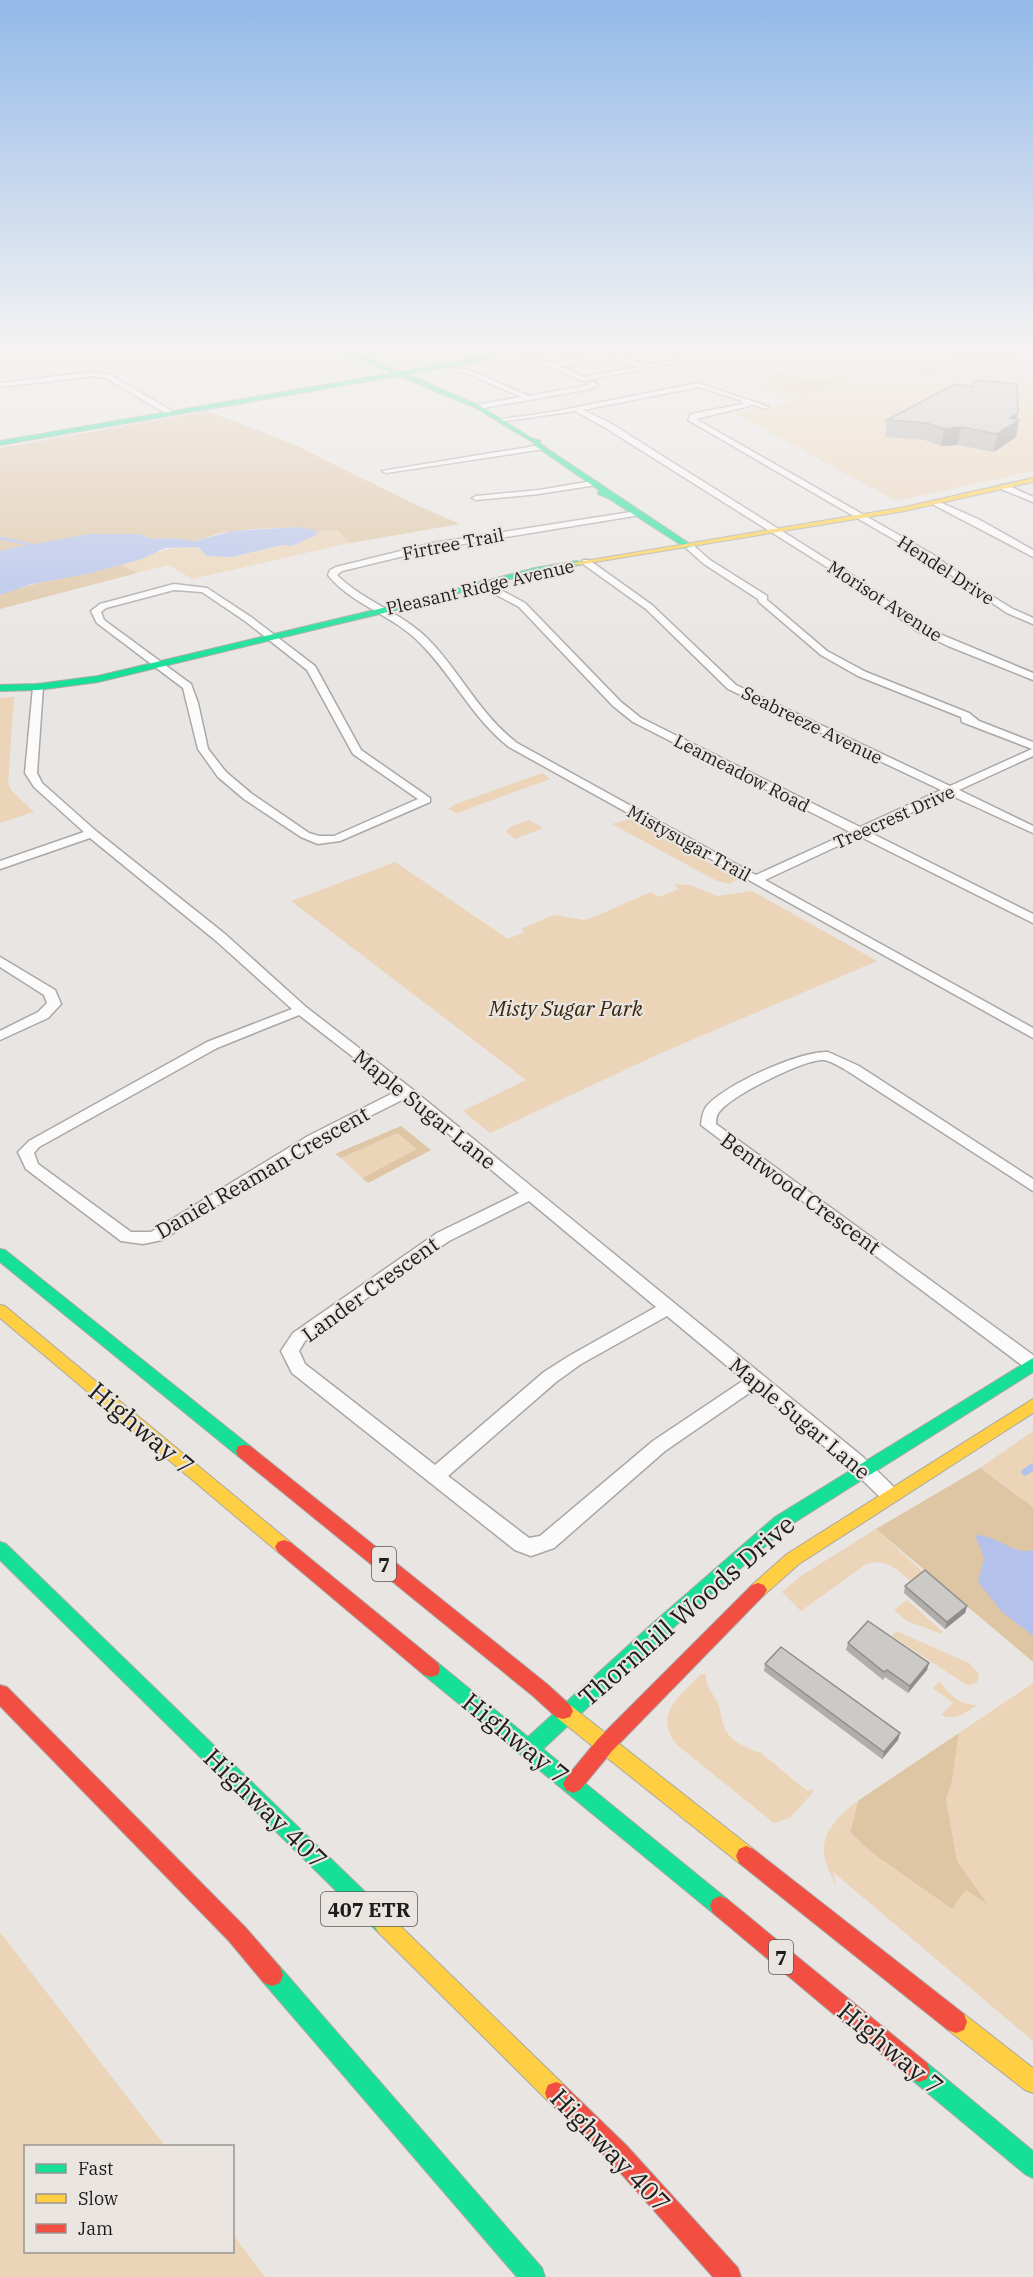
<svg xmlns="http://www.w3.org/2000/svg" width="1033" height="2277" font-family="'IBM Plex Serif',serif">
<rect width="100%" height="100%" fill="#e8e5e2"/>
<path fill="#ebd4b7" d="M669,351H1033V354L986,363L1033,379V471L896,501L734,413L795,400L733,378Z
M337,530L350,543L192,579L169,565L137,573L119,564C149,557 166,545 198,547L207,556L232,557L283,545L292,546L318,533L316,532Z
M14,697L8,783L11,790L34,812L0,823V698Z
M542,773L550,779L457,813L448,809L456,804Z
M630,819L738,879L730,884L717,881L612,824Z
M529,820L543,828L515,839L506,832L510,827Z
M395,862L508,939L525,932L521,929L554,915L584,920L594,917L651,892L659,897L679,889L674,884L690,885L717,896L752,891L877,961L661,1053L490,1133L463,1111L526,1080L291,901Z
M397,1133L417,1149L362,1178L341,1158Z
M1033,1431V1507L980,1468Z
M876,1529L925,1574L913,1583C898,1571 887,1557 866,1564L801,1611L782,1592L801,1576Z
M907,1600L943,1632L942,1634L907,1621L894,1610Z
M896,1631L969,1663L979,1674L977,1683L967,1685L892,1636Z
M701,1674H706C705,1688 713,1692 718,1704C722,1712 721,1723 726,1731C732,1742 750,1750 761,1753L807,1791L811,1789L814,1791L790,1818L774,1823L677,1745C652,1714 680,1697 701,1674Z
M940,1681C949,1695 960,1705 977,1705C964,1714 956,1721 941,1715L953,1703L933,1688Z
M1033,1683V2041L833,1872L836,1886C832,1876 825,1865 824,1854C821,1832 842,1812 859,1800L850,1832L871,1852L952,1909L966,1890L986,1904L957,1861L946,1800L952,1781L959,1733Z
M0,1932L165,2146H26V2252H232L233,2235L265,2277H0Z"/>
<path fill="#dec5a3" d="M975,351H1029L1028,355L925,375L882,369Z
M781,373L810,382L844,376L851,377C826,391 792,406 768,379L771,376Z
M208,411L293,444L414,504L460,524L350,543L337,530L316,532L297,527L252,529L221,533L195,541L172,538L151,539L139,534L49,542L0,551V448Z
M119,564L137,573L0,609V595C39,579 80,578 119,564Z
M401,1126L431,1150L368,1183L362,1178L417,1149L397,1133L341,1158L335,1154Z
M980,1468L1033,1507V1550L1025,1553L976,1536L984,1558L1033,1636V1662L876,1529Z
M959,1733L952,1781L946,1800L957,1861L988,1905L966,1890L952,1909L871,1852L850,1832L859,1800Z"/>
<path fill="#b3c1eb" d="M297,527L315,530L318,534L292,546L283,545L232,557L207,556L198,547L165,548L142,559L87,574L32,584L0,595V551L11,548L89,534H139L151,539L172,538L195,541L233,531Z
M975,1535C998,1535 1014,1556 1033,1550V1636L1002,1612L978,1582L984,1558Z"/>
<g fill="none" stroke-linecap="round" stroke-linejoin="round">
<path stroke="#b3c1eb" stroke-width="3" d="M0,538L29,544"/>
<path stroke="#b3c1eb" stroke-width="7" d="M1025,1472L1033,1467"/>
<g stroke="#aaa8a7" stroke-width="3">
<path id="street" d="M511,351H519L549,363L612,354L646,365L675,360L678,362L583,381ZM612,358L638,367L584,377L557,366Z
M456,369L469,370L529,396L589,385L592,381L598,385L591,389L478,409L475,405L521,397L466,373L456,371Z
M93,372L110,375L174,412L167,414L106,378L93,376L0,387V383Z
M698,383L769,407L765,409L751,404L749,406L696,419L932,554L982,590L1013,609L1033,618V624L1007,613L926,558L688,420L691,414L743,404L740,400L698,387L583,410L610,423L855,577L923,627L1033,673V680L948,646L917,631L849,581L604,427L575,411L500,422L496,420L552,412Z
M541,445L545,447L544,449L386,473L382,471Z
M593,481L597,483L596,485L539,494L476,500L472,498L476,496L539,490Z
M1001,485H1007L1033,497V502L1001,489Z
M937,501L978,519L1033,550V557L934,505V501Z
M637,511L641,513L640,515L433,549L342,571L337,575C363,601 400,612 427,638C460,671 479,714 517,743L756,875L850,832L633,722L613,706L519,607L480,586V582H486L525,603L621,702L641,718L860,827L941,790L728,689L646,609L583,564V560H589L652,605L736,685L950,786L1032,749L962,722L961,717L858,676L821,655L759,602L758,599L704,564L686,548V544H692L710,560L767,596V600L827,651L866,672L969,713L979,721L1033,742V756L959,790L1033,826V833L950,795L869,832L1033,914V923L859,836L765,880L1033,1028V1038L509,747C472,718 453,676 420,643C393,615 352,605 328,575L330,570L336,567L433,543Z
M174,584L207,588L251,617L315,666L361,750L430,798V802L340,841L318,844L301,837L244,799L218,777L198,749L183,688L97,623L91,611L100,604ZM174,590L202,592L245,621L307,670L353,754L418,799L334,836H319L309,833L252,794L226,772L208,749L198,703L191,684L104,620L101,612L106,608Z
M38,684L43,687L37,773L42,783L96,831L225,934L306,1007L412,1089L863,1457L897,1490L899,1495L897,1500L890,1502L883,1500L849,1467L755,1389L665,1451L554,1548L531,1556L515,1550L292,1373L281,1351L293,1333L437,1233L519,1193L406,1098L318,1142L162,1240L143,1244L121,1241L26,1169L18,1152L29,1141L207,1042L292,1009L215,940L90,838L0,869V861L84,832L34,787L25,773L33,687ZM299,1015L397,1091L308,1136L151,1232H131L38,1164L34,1153L39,1147L217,1048ZM529,1201L656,1307L569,1356L544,1372L435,1465L305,1364L299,1351L305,1341L449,1241ZM667,1316L744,1380L653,1441L540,1536L529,1538L448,1476L556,1382L581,1364Z
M0,957L55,990L61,1004L48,1018L0,1040V1031L38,1012L47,1003L44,995L0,967Z
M828,1052L859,1066L1033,1179V1191L849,1072C842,1068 832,1061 824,1060C804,1059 733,1095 720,1111C717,1114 716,1118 716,1124L1033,1355V1370L1027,1369L701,1125C702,1119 702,1113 706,1107C724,1085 799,1051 828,1052Z"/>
</g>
<g stroke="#aaa8a7" stroke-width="2">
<path id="fast" d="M343,351H350L400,372L490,355V357L474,363L407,374L480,406L531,438L540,441V444L693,546L686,548L608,498L598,494L599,490L534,445V443L476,408L399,376L0,445V441L393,373Z
M577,561L581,563L580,565L536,572L396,610L98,682L38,690L0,691V685L38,684L98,676L391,606L535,568Z
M0,1249L5,1250L250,1446L252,1451L250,1456L244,1457L238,1456L0,1262Z
M1033,1358V1372L787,1527L665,1635L543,1749L727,1899L730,1906L727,1913L720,1916L713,1913L424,1675L422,1669L424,1663L431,1661L438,1663L528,1737L653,1623L775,1517Z
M0,1542L6,1544L392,1918L396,1925L392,1932L385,1935L378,1932L0,1560Z
M272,1964L280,1967L542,2268L545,2277H517L264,1983L261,1975L264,1967Z
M919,2060L927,2063L1033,2151V2178L1025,2174L911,2079L908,2071L911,2063Z"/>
</g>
<g stroke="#aaa8a7" stroke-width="2">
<path id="slow" d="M504,351H519L475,358L472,356Z
M1033,478V482L905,511L577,565L573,563L905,507Z
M0,1305L5,1306L290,1542L293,1547L290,1552L284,1554L278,1552L0,1318Z
M1033,1399V1413L799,1564L764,1595L758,1597L752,1595L749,1590L752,1585L787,1554Z
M563,1703L570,1705L753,1849L756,1856L753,1863L746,1866L739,1863L556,1717L553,1711L556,1705Z
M385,1915L392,1918L564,2085L567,2093L564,2101L556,2104L548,2101L378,1932L374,1925L378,1918Z
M956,2011L964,2014L1033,2068V2093L1025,2090L948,2030L945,2022L948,2014Z"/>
</g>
<g stroke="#aaa8a7" stroke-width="2">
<path id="jam" d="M244,1445L250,1446L547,1684L570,1705L573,1711L570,1717L563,1719L556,1717L533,1696L238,1456L236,1451L238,1446Z
M284,1540L290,1542L438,1663L440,1669L438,1675L431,1677L424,1675L278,1552L275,1547L278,1542Z
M758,1583L764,1585L767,1590L764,1595L612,1751L580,1790L573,1793L566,1790L563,1784L566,1778L598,1739L752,1585Z
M0,1685L7,1687L245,1927L280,1967L283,1975L280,1983L272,1986L264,1983L229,1941L0,1706Z
M746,1846L753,1849L964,2014L967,2022L964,2030L956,2033L948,2030L739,1863L736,1856L739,1849Z
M720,1896L727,1899L927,2063L930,2071L927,2079L919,2082L911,2079L713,1913L710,1906L713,1899Z
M556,2082L564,2085L626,2145L738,2268L741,2277H713L610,2161L548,2101L545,2093L548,2085Z"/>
</g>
<use href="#street" fill="#fcfbfb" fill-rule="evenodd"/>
<use href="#fast" fill="#16e098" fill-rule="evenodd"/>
<use href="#slow" fill="#ffcf43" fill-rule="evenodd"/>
<use href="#jam" fill="#f24e42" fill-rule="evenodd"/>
</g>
<path fill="#afaeab" d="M1018,413L1017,419L1016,437L994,452L958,445L941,446L924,440L885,437L887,420Z
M905,1586L967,1606L965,1613L945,1629L904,1593Z
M848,1643L927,1670L908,1693L885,1677L883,1680L846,1650Z
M765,1664L900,1733L898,1740L882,1759L764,1671Z"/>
<path fill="#8e8d8b" d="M1018,413L1016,422L1019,420L1016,437L994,452L997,434L1010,418Z
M961,427L958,445L941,446L944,429Z
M967,1606L965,1613L945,1629L947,1622Z
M929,1663L927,1670L908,1693L910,1686Z
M900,1733L898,1740L882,1759L884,1752Z"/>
<path fill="#cbcac7" stroke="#8e8d8b" stroke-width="1.5" d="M974,380L1017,384L1018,413L1010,418L1019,420L997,434L961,427L944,429L927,423L887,420L955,384L972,387Z
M925,1570L967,1606L947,1622L905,1586Z
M868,1621L929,1663L910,1686L887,1670L884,1672L848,1643Z
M781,1647L900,1733L884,1752L765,1664Z"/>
<linearGradient id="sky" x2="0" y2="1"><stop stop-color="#93b9e9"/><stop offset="0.52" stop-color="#f5f3f2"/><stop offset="1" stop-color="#f5f3f2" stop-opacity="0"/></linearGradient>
<rect width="1033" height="669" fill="url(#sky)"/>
<g text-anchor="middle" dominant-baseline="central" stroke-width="4.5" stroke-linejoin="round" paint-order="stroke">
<g font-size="18" fill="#1f1d1b" stroke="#eae5e0">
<text transform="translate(453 544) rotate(-11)">Firtree Trail</text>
<text transform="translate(946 570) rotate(33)">Hendel Drive</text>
<text transform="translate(480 587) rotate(-13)">Pleasant Ridge Avenue</text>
<text transform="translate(885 601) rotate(33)">Morisot Avenue</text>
<text transform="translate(812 725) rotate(26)">Seabreeze Avenue</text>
<text transform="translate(742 773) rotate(27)">Leameadow Road</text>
<text transform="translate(894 817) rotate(-24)">Treecrest Drive</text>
<text transform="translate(689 843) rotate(29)">Mistysugar Trail</text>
</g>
<g fill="#eae5e0" stroke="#5c5956" stroke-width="1.5">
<rect x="372" y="1547" width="24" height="34" rx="4.5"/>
<rect x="321" y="1892" width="96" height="34" rx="4.5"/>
<rect x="769" y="1940" width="24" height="34" rx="4.5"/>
</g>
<g font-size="20" font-weight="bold" fill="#1f1d1b">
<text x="384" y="1564">7</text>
<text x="369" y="1909">407 ETR</text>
<text x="781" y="1957">7</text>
</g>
<g font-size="21" font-style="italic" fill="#37250a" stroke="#eae5e0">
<text x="566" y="1008">Misty Sugar Park</text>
</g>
<g font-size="21" fill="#1f1d1b" stroke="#eae5e0">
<text transform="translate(425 1109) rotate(39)">Maple Sugar Lane</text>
<text transform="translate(262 1172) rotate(-30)">Daniel Reaman Crescent</text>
<text transform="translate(801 1193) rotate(36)">Bentwood Crescent</text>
<text transform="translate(370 1289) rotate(-36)">Lander Crescent</text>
<text transform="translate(800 1418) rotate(40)">Maple Sugar Lane</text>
</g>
<g font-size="26" fill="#1f1d1b" stroke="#eae5e0">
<text transform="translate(142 1428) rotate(40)">Highway 7</text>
<text transform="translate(686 1610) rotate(-41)">Thornhill Woods Drive</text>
<text transform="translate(516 1738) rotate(39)">Highway 7</text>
<text transform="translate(266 1808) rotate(44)">Highway 407</text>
<text transform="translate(891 2048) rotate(40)">Highway 7</text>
<text transform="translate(611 2150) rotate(46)">Highway 407</text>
</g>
</g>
<rect x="24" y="2145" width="210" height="108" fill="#eae5e0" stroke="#999591" stroke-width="1.5"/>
<rect x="36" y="2164" width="30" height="9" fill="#16e098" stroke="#999591" stroke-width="1.5"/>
<text x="78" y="2175" font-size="18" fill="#1f1d1b">Fast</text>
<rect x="36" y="2194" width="30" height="9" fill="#ffcf43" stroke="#999591" stroke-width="1.5"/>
<text x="78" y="2205" font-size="18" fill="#1f1d1b">Slow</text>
<rect x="36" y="2224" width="30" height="9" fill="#f24e42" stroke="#999591" stroke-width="1.5"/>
<text x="78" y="2235" font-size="18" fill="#1f1d1b">Jam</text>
</svg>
